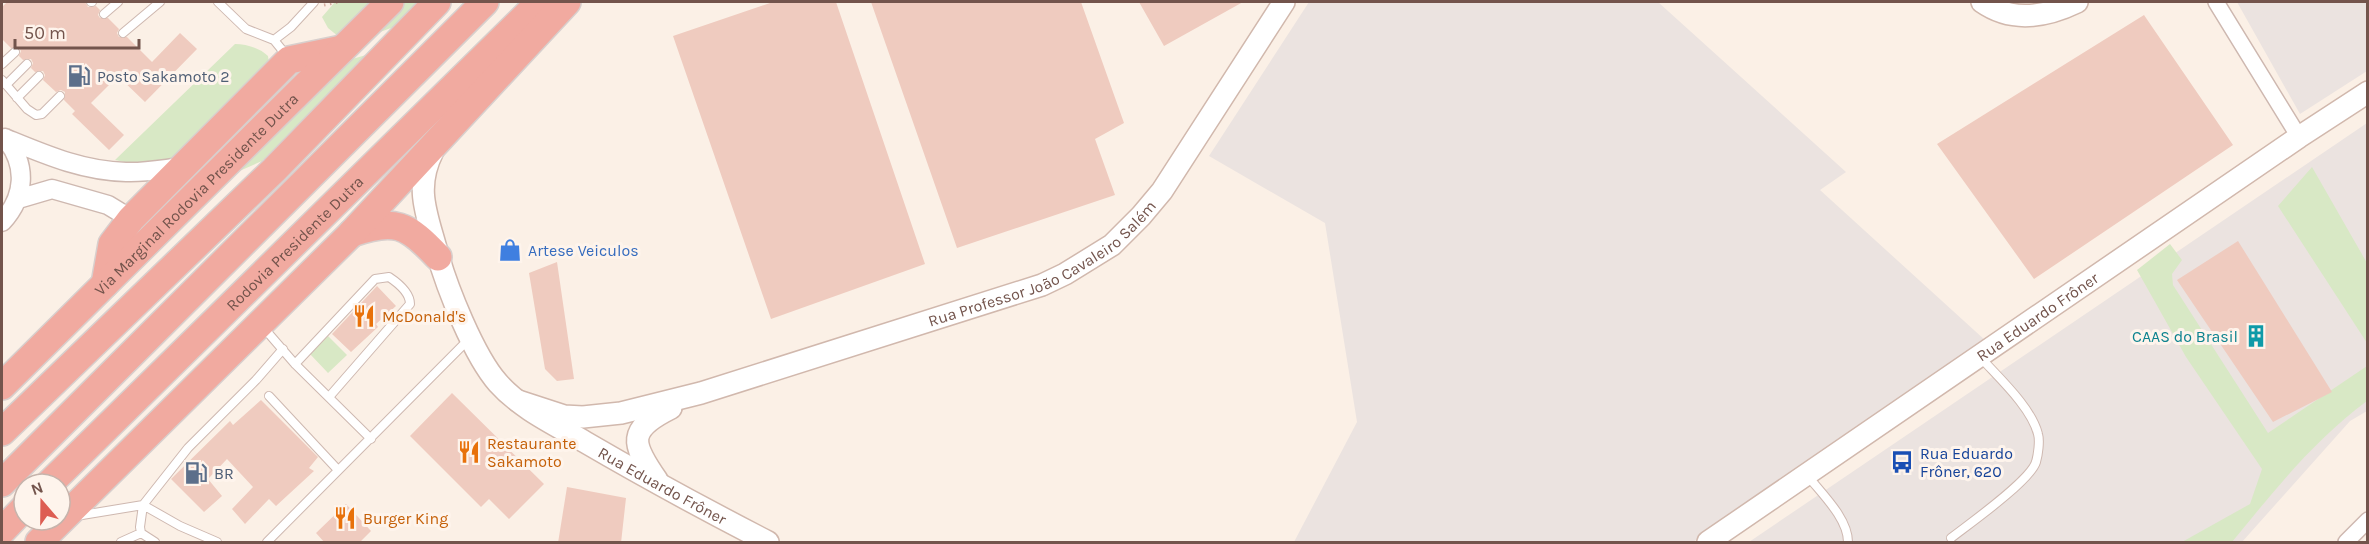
<svg xmlns="http://www.w3.org/2000/svg" width="2369" height="544" font-family="Karla,sans-serif">
<rect width="100%" height="100%" fill="#fbf0e6"/>
<path fill="#ebe3e0" d="M1309,2H1658L1846,172L1820,190L1986,341L1693,542H1294L1357,422L1325,223L1209,156Z
M2237,2H2367V71L2300,114Z
M2367,123V411L2350,421L2242,542H1749Z"/>
<path fill="#d8e8c5" d="M335,2H422L399,25L364,38L339,37L328,28L322,17Z
M235,44C246,44 260,48 268,56L269,63L176,158L144,166L115,160Z
M366,55L262,161L203,187L130,261L135,230L287,78Z
M2312,167L2367,263V343L2278,206Z
M2170,244L2182,260L2172,274L2173,285L2268,433L2367,366V401C2314,440 2274,491 2232,542H2182L2250,504L2262,469L2186,357L2137,270Z
M328,336L347,355L328,373L310,354Z"/>
<path fill="#efcbbf" d="M7,2H85L88,7L96,6L100,10L98,15L100,18H108L119,29L117,33L119,37H127L152,62L180,33L197,49L145,102L118,76L91,103L124,135L109,150L72,114L75,111L64,100L65,92L61,90L56,92L43,80L45,75L43,71L35,72L31,68L33,63L31,59L23,60L19,56L21,51L19,48H11L2,39V7Z
M773,2H836L925,264L771,319L673,36Z
M871,2H1081L1124,123L1095,139L1115,195L957,248Z
M1139,2H1243L1164,46Z
M2144,15L2233,145L2034,279L1937,144Z
M2238,241L2332,392L2273,422L2177,280Z
M557,262L574,379L557,381L545,369L529,273Z
M377,286L396,306L376,324L378,327L351,352L332,334Z
M452,393L544,484L509,519L489,499L481,507L410,436Z
M261,400L318,457L309,468L314,471L276,506L269,499L245,524L232,509L253,487L227,459L208,479L222,496L204,512L171,479L230,421L233,425Z
M567,487L626,498L621,543H558Z
M346,504L371,531L359,543H325L316,533Z"/>
<g fill="none" stroke-linecap="round" stroke-linejoin="round">
<g stroke="#ceb8b0" stroke-width="10">
<path id="service" d="M91,2H92
M218,2L246,29L274,40L287,56
M104,14L118,2
M123,33L160,2
M274,40L291,27L314,2
M2,64L15,52
M2,80L27,109L36,115L42,114L60,96
M6,85L27,64
M17,98L39,76
M263,327L295,364L371,439
M295,364L375,279L389,277C398,283 410,293 410,304L329,397
M269,396L338,470
M1807,475C1821,493 1848,518 1848,542
M76,516L143,505L180,526L217,542
M1951,538C1969,524 2030,481 2036,462C2038,455 2040,441 2038,434C2031,407 1999,378 1981,358
M121,542L141,533
M155,542L141,533L140,527L143,505L188,448L256,380L283,349
M267,542L470,338"/>
</g>
<g stroke="#ceb8b0" stroke-width="18">
<path id="minor" d="M2216,2L2299,137
M2346,542L2368,520"/>
</g>
<g stroke="#ceb8b0" stroke-width="21">
<path id="tertiary" d="M7,139C46,155 83,171 126,172C144,173 164,169 182,167
M18,199L52,189L108,205L131,219
M2,222C25,197 28,165 5,138"/>
</g>
<g stroke="#d1b8ad" stroke-width="24">
<g id="secondary">
<path d="M1982,2C2012,23 2046,17 2077,2"/>
<path id="s1" d="M433,151C414,189 427,214 437,252C447,288 474,356 498,383C521,409 556,425 585,442C645,477 706,510 768,542"/>
<path id="s2" d="M518,401L564,416L583,417L621,413L701,393L1042,285L1065,274L1112,245L1141,216L1162,191L1284,2"/>
<path d="M657,480C631,443 627,430 671,408"/>
<path id="s3" d="M1708,542L2299,137L2368,92"/>
</g>
</g>
<g stroke="#d8cfcd" stroke-width="30">
<g id="motorway">
<path d="M352,233C395,218 407,224 438,257"/>
<path d="M105,284L112,244L131,219L289,60L342,49"/>
<path id="s4" d="M2,386L390,2"/>
<path d="M2,432L274,170L437,2"/>
<path d="M2,483L485,2"/>
<path id="s5" d="M49,484L540,2"/>
<path d="M2,531L24,508"/>
<path d="M39,542L352,233L567,2"/>
</g>
</g>
<path stroke="#d4aea2" stroke-width="3" stroke-dasharray="1.5 4.5" stroke-linecap="butt" d="M324,5L339,2"/>
<use href="#service" stroke="#fff" stroke-width="8"/>
<use href="#minor" stroke="#fff" stroke-width="15"/>
<use href="#tertiary" stroke="#fff" stroke-width="18"/>
<use href="#secondary" stroke="#fff" stroke-width="21"/>
<use href="#motorway" stroke="#f1aaa0" stroke-width="27"/>
</g>
<defs>
<g id="fuel-bare" transform="scale(1.8)"><path d="M-5.5-6h7V0h2V4h1.3V-2.5L3-4.5l.8-.8L6-3V5H2.5V1h-1V6h-7ZM-4.2-4.7v3.2H.2V-4.7Z" fill="#5c6f8a" stroke="#fef4ec" stroke-width="2.5" paint-order="stroke"/></g>
<g id="shop-bare" transform="scale(1.8)"><path d="M-5-2.5h2.3a2.7 3.5 0 0 1 5.4 0H5L5.5 6h-11ZM-1.5-2.5h3a1.5 2.3 0 0 0-3 0Z" fill="#3f7fe0" stroke="#fef4ec" stroke-width="2.5" paint-order="stroke"/></g>
<g id="restaurant-bare" transform="scale(1.8)"><path d="M-5-6h1v4h1v-4h1v4h1v-4h1v5L-1.5 .5V6h-2V.5L-5-1ZM5-6V6H3V1.5H1.5Q1.5-4 5-6Z" fill="#e8710a" stroke="#fef4ec" stroke-width="2.5" paint-order="stroke"/></g>
<g id="building-bare" transform="scale(1.8)"><path d="M-4-6H4V6H1V3H-1V6H-4ZM-2.5-4.3h1.7v1.8h-1.7ZM.8-4.3h1.7v1.8H.8ZM-2.5-1h1.7V.8h-1.7ZM.8-1h1.7V.8H.8Z" fill="#0f9aa8" stroke="#fef4ec" stroke-width="2.5" paint-order="stroke"/></g>
<g id="bus-bare" transform="scale(1.8)"><path d="M-5-6H5V4H4V6H2V4H-2V6H-4V4H-5ZM-3.5-4V0h7V-4ZM-3.5 1.2v1.5H-2V1.2ZM2 1.2v1.5H3.5V1.2Z" fill="#1a4fb4" stroke="#fef4ec" stroke-width="2.5" paint-order="stroke"/></g>
</defs>
<g fill-rule="evenodd">
<use href="#fuel-bare" x="79" y="76"/>
<use href="#shop-bare" x="510" y="250"/>
<use href="#restaurant-bare" x="364" y="316"/>
<use href="#building-bare" x="2256" y="336"/>
<use href="#restaurant-bare" x="469" y="452"/>
<use href="#bus-bare" x="1902" y="462"/>
<use href="#fuel-bare" x="196" y="473"/>
<use href="#restaurant-bare" x="345" y="518"/>
</g>
<g text-anchor="middle" dominant-baseline="central" stroke-width="6" stroke-linejoin="round" paint-order="stroke">
<g font-size="16" fill="#4e5e75" stroke="#fef4ec" text-anchor="start">
<text x="97" y="76">Posto Sakamoto 2</text>
<text x="214" y="473">BR</text>
</g>
<g font-size="16" fill="#73544c" stroke="#fef4ec">
<text stroke="none"><textPath href="#s4" startOffset="273">Via Marginal Rodovia Presidente Dutra</textPath></text>
<text stroke="none"><textPath href="#s5" startOffset="344">Rodovia Presidente Dutra</textPath></text>
<text stroke="none"><textPath href="#s2" startOffset="556">Rua Professor João Cavaleiro Salém</textPath></text>
<text stroke="none"><textPath href="#s3" startOffset="399">Rua Eduardo Frôner</textPath></text>
<text stroke="none"><textPath href="#s1" startOffset="444">Rua Eduardo Frôner</textPath></text>
</g>
<g font-size="16" fill="#366cbe" stroke="#fef4ec" text-anchor="start">
<text x="528" y="250">Artese Veiculos</text>
</g>
<g font-size="16" fill="#c56008" stroke="#fef4ec" text-anchor="start">
<text x="382" y="316">McDonald's</text>
<text x="487" y="443">Restaurante<tspan x="487" dy="18">Sakamoto</tspan></text>
<text x="363" y="518">Burger King</text>
</g>
<g font-size="16" fill="#0d838f" stroke="#fef4ec" text-anchor="end">
<text x="2238" y="336">CAAS do Brasil</text>
</g>
<g font-size="16" fill="#164399" stroke="#fef4ec" text-anchor="start">
<text x="1920" y="453">Rua Eduardo<tspan x="1920" dy="18">Frôner, 620</tspan></text>
</g>
</g>
<rect width="2369" height="544" fill="none" stroke="#73544c" stroke-width="6"/>
<g transform="translate(42 502) rotate(340)"><circle r="28" fill="#fef4ec" stroke="#c6b4ac" stroke-width="1.5"/>
<path d="M0-4.5L10 22L0 15L-10 22Z" fill="#dd5d52"/>
<text y="-9" font-size="16" font-weight="bold" text-anchor="middle" fill="#73544c">N</text>
</g>
<path d="M15 39v9h124v-9" fill="none" stroke="#73544c" stroke-width="3"/>
<text x="24" y="39" font-size="18" fill="#73544c" stroke="#fef4ec" stroke-width="4.5" paint-order="stroke">50 m</text>
</svg>
